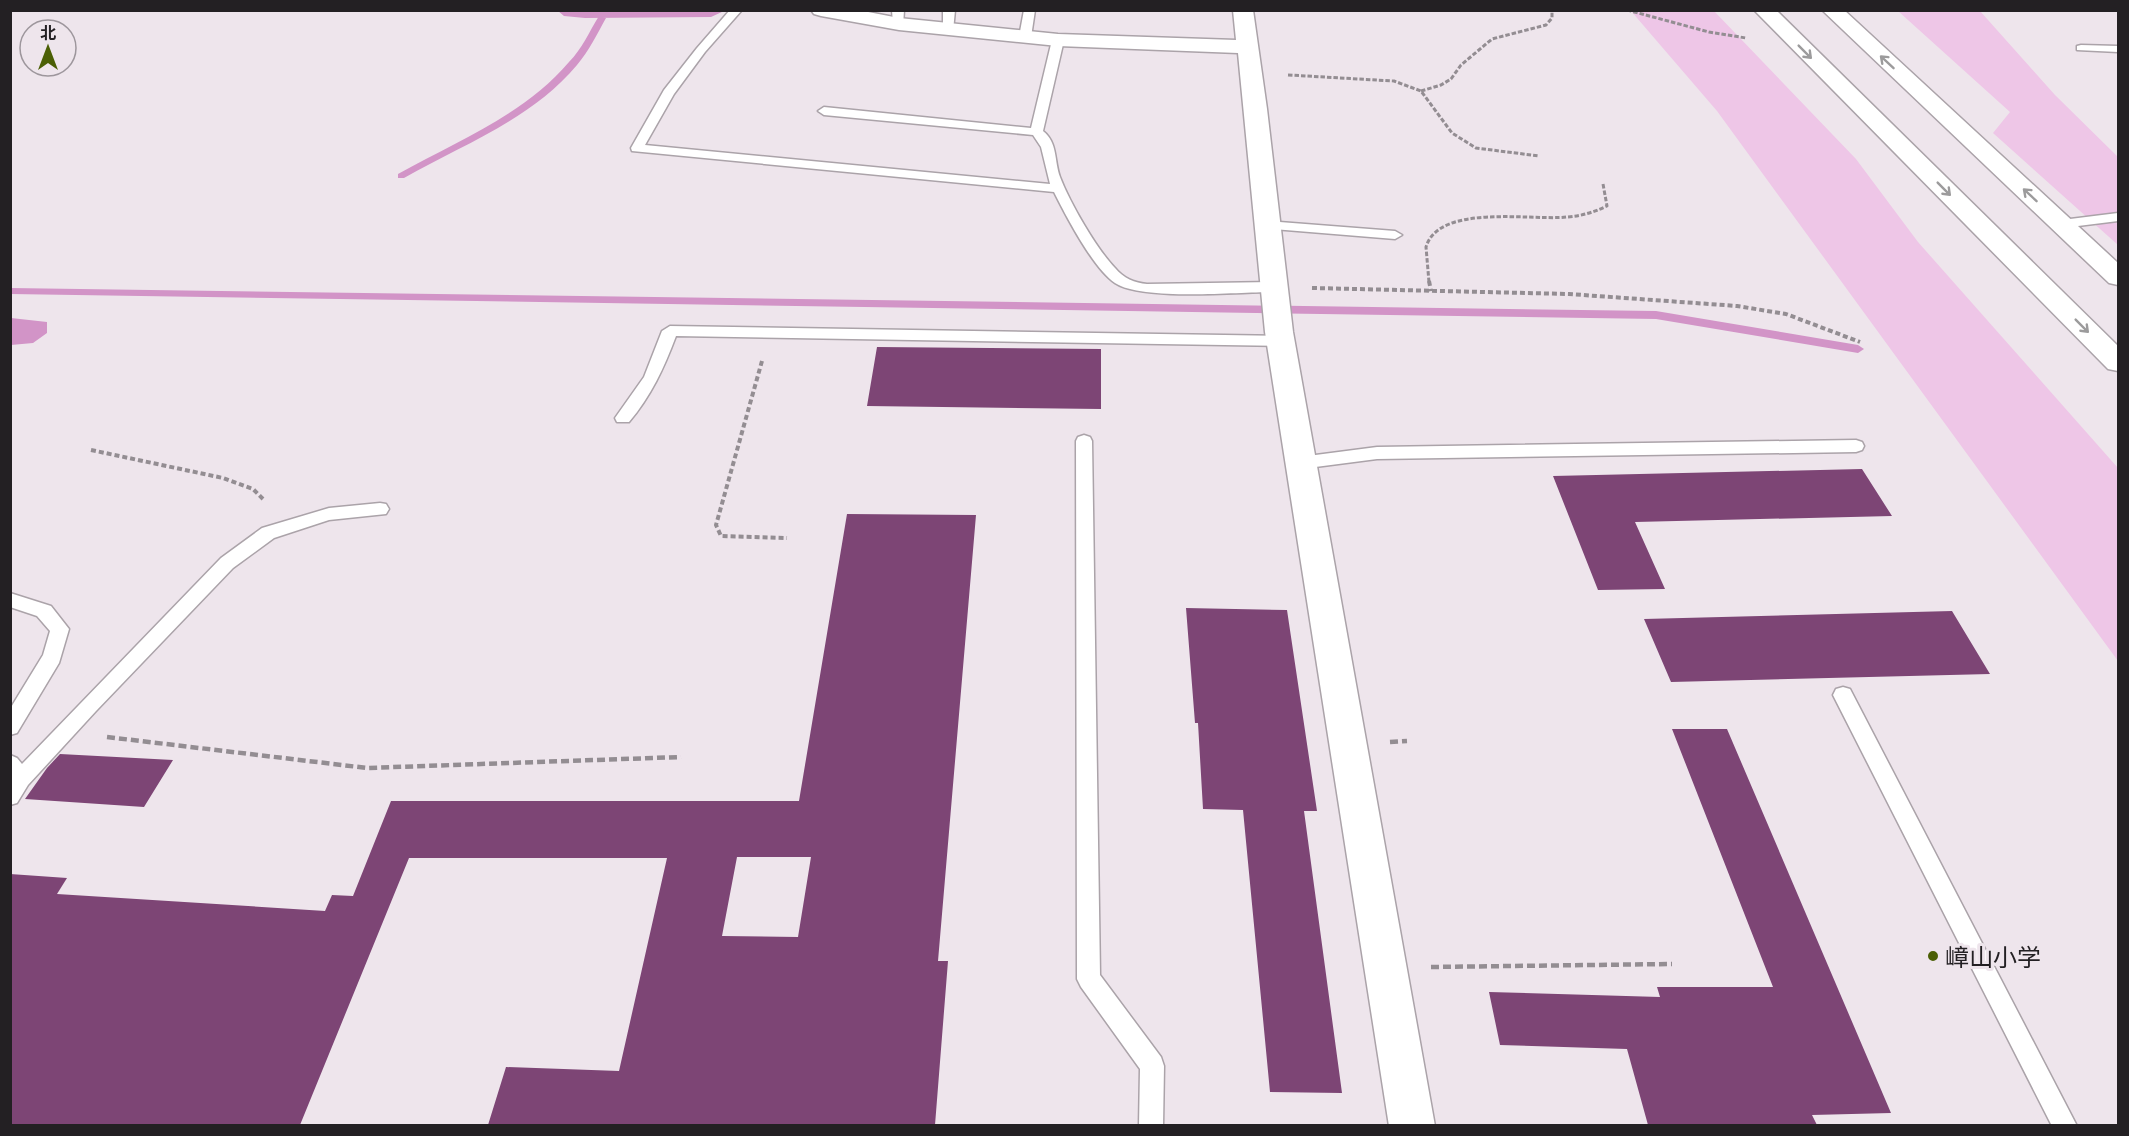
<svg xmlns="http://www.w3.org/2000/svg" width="2129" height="1136" font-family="'Noto Serif','Noto Sans SC',serif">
<rect width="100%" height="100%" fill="#eee5ec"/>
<path fill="#eec6e7" d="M1631,11H1714L1856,159L1918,242L2118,468V661L1717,111Z
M1898,11H1980L2055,95L2118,157V245L1993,133L2010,112Z"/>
<path fill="#d294c7" d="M558,11V10L724,11L711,17L585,18L564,16Z
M11,318L47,322V333L33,343L11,345Z"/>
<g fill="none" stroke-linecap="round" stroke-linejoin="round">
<path fill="#d294c7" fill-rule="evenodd" d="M599,16L606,18C597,34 589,51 577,65C532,119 464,144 404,178H398V174C457,141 524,115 569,62C582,49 589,32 599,16Z
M10,288L1656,311L1858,345L1864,349L1858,353L1656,319L10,294Z"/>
</g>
<path fill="#7d4575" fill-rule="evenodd" d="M877,347L1101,349V409L867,406Z
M1862,469L1892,516L1635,522L1665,589L1598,590L1553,476Z
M847,514L976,515L938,961H948L935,1125H488L506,1067L619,1071L667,858H409L300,1125H10V874L67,878L57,894L325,911L332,895L353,896L391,801H799ZM737,857H811L798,937L722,936Z
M1186,608L1287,610L1317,811H1304L1342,1093L1270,1092L1243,810L1203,809L1198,723H1195Z
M1952,611L1990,674L1671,682L1644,619Z
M1672,729H1727L1891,1113L1812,1115L1817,1125H1648L1627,1049L1500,1045L1489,992L1660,997L1657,987H1773Z
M60,754L173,760L144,807L25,799L47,768Z"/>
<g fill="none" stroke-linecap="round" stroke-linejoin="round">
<g stroke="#aba3a9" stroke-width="3">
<path id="service" d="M730,10H742L705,52L674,94L645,145L1050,184L1041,147L1033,135L824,115L818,111L824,107L1031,128L1052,40L1058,37L1064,40L1043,131C1058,143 1054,161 1060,177C1070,203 1096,248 1115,268C1123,278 1135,283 1147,284L1273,282L1280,287L1273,292C1237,292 1142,301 1115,283C1094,269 1066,216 1054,192L632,151L631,148L664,90L697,48Z
M892,10H904L903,26L899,27L893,24Z
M943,10H955L953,31H945L943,29Z
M1024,10H1035L1031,37L1025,40L1019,37Z
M2081,45L2118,46V52L2077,50V46Z
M2118,213V221L2062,228L2055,224L2062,220Z
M1267,221L1395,231L1402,235L1395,239L1262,228L1260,225Z
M670,326L1280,336L1288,341L1280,346L676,336C664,368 651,396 629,422H617L615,418L644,377L662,331Z
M1084,435L1090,437L1092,441L1100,975L1161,1057L1164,1066L1163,1126H1139L1140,1069L1081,987L1077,979L1076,441L1078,437Z
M1856,440L1862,442L1864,446L1862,450L1856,452L1377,459L1300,469L1294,467L1292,463L1294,459L1300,457L1377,447Z
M380,503L386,504L389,509L386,514L329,520L274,538L233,568L96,711L28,785L17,803L10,805V755L17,758L22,764L221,558L262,528L329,508Z
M10,593L51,606L69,629L59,663L17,733L10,735V709L43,655L50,631L37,616L10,607Z
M1843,687L1850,689L2077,1126H2052L1833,695L1836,689Z"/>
</g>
<g stroke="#aba3a9" stroke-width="3">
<path id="minor" d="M811,10H858L899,18L1058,34L1236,40L1233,10H1253L1267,109L1293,332L1435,1126H1389L1265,332L1238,53L1058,46L899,30L821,16L814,14Z"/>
</g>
<g stroke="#aba3a9" stroke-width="3">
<path id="trunk" d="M1754,10H1776L2118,346V371L2108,369Z
M1822,10H1844L2118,263V285L2109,283Z"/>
</g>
<path stroke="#938d92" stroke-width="3" stroke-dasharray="4.5 2" stroke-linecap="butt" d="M1627,10L1709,32L1746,38
M1288,75L1394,81L1421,91L1452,133L1476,148L1539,156
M1421,91L1441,85L1451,79L1461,65L1492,39L1546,25L1552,18V10
M1429,282L1426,247C1439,203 1532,221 1567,217C1582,216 1594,212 1607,206L1603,184"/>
<path stroke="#938d92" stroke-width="4" stroke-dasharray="5 3" stroke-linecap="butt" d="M1429,281L1431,291
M1312,288L1569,294L1737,306L1786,314L1860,342
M762,361L716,525L721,536L787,538
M91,450L223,478L253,489L264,500"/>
<path stroke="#938d92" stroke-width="4.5" stroke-dasharray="8 4" stroke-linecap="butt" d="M107,737L367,768L681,757
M1390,742L1407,741
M1431,967L1672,964"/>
<use href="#service" fill="#fff" fill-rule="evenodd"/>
<use href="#minor" fill="#fff" fill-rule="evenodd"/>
<use href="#trunk" fill="#fff" fill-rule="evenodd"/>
</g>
<defs><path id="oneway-shaft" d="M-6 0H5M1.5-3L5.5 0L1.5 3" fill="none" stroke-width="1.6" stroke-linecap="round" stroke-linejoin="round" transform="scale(1.5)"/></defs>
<g stroke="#9c9b9c">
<use href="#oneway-shaft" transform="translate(1805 52) rotate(45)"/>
<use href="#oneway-shaft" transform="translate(1887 62) rotate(-137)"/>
<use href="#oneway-shaft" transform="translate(1944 189) rotate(45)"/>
<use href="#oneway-shaft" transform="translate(2030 195) rotate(-137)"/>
<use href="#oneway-shaft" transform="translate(2082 326) rotate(45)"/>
</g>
<circle fill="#4b5f05" stroke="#eee5ec" stroke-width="2" cx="1933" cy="956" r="6"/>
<g text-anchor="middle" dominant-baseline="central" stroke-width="6" stroke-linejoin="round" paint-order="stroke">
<g font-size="24" fill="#232023" stroke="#eee5ec" text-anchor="start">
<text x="1945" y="956">嶂山小学</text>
</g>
</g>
<rect width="2129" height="1136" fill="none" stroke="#232023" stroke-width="24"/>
<g transform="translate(48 48)"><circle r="28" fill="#eee5ec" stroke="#9d969c" stroke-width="1.5"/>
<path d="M0-4.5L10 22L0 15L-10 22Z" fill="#4b5f05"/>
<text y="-9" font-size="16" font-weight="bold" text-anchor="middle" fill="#232023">北</text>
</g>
</svg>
